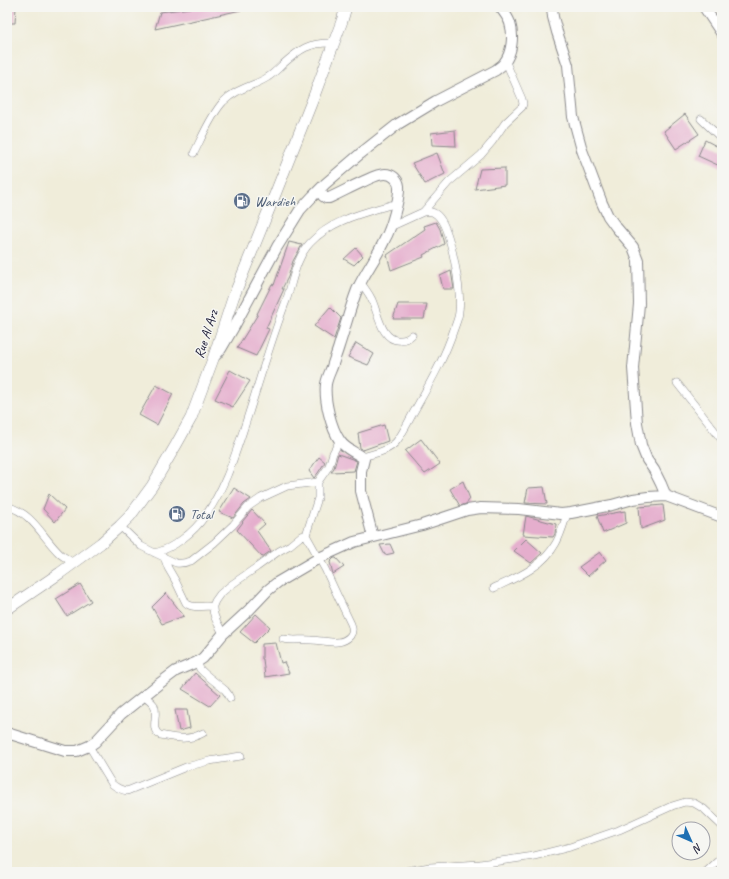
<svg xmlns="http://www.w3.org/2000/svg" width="729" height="879" font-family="Caveat,sans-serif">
<rect width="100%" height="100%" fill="#f6f6f2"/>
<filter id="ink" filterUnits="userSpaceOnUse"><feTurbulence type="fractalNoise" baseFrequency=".025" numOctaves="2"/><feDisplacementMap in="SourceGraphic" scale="8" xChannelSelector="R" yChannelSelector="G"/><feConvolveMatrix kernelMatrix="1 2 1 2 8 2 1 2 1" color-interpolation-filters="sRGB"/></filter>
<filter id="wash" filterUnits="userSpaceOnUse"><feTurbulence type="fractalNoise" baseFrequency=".012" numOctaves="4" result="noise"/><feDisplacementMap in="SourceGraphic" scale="16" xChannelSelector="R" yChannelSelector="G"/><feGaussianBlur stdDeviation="0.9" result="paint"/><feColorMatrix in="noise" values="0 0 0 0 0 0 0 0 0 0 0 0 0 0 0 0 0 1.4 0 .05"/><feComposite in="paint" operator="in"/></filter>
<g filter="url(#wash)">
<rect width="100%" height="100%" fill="#f0edda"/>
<g id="blocks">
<path fill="#e5aecd" d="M14,7H16L15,23H7V9Z
M198,7H241V10L155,29L160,12Z
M685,114L699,134L676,149L664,131Z
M455,130L456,146L432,145L431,133Z
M705,140L722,149V167L698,156Z
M437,153L445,174L425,184L412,163Z
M505,168V185L475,189L480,169Z
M436,222L440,229L444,244L423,255L424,257L391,270L387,255L425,229L424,226Z
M289,242L302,245L293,261L288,277L282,289H284L266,328L269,329L256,356L237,348L258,314H257L272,284L274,285Z
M356,248L363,256L354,265L344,259Z
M451,271L454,289H443L440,276Z
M398,304H427L424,319H393Z
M330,307L341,318L334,339L314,326Z
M356,343L374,354L368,365L348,357Z
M230,370L250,381L233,407L215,399Z
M156,385L173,394L157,425L139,415Z
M384,425L388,441L363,450L360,448L358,433Z
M421,439L440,464L425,474L405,451Z
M338,454L352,459L357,461L354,471L331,472L334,468Z
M319,457L325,462L318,473L314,478L309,471Z
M463,481L470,499L466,504L460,506L450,489Z
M544,487L547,504L525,503L528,488Z
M234,488L251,499L244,504L233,518L219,512Z
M49,494L65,509L55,522L43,509Z
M663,505L665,520L641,529L639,507Z
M252,510L265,524L257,531L271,551L262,557L237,530L243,522H242Z
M625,511L626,523L603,533L597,516Z
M526,516L556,524L555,534L553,537L523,535Z
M526,539L542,553L531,563L514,551Z
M390,544L394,553L385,555L380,545Z
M600,552L606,560L588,576L579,567Z
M334,558H336L344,567L333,574L330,562Z
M80,584L91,601L67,616L56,599Z
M166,593L184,616L162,624L152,607Z
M256,614L270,627L254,643L240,632Z
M276,643L281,663L284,662L289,673L265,677L263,659H262V644Z
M195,673L220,695L210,706L182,689Z
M175,710H187L190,728L179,731Z"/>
</g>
</g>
<g filter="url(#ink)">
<use href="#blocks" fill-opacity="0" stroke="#89888a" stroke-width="1"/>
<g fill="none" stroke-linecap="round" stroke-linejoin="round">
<g stroke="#89888a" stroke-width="8">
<path id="street" d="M701,119L722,139
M194,153C202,137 211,115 223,102C238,87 253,87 268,77C273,74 278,69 282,65C300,49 309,42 334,43
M423,212L449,182L481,155L492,142L505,123L522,107L523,104L522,99L505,60
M360,282C364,287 368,292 371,298C378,311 381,343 401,340C405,340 409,338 412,335
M677,383L722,440
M364,459L366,456C376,453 388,451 396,442C403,434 410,418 416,408C430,383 445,357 454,329C456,323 459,317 459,311C462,293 451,227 437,215C433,211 428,211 423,212L390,227
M7,506C34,514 42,537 60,554C64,557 69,560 73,563
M120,526L141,546L155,553L176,563C181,564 185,563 191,561L214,543L233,525L248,507L261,498L287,486L318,482
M155,553C174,548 194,532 205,516C224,490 234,458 244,428C258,386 270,343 286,301C293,282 295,259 310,243C334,218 365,213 397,203
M164,557L168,568L175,580L186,603C192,609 204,606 213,606L215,601L220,594L231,585L257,567L279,551L290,545L301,536L306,535L318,498V482L329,466L333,453L340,440
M494,588C518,577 543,567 556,543C561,534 564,523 567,514
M213,606C212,616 219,625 223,634
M283,639C293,641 302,639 311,640C324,640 340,647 350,636C353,632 353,629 351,624L339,599L325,569L306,535
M197,662L200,669L204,673L225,690L228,694L230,698
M145,696C148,699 152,702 154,705C159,715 149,729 160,735C175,738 189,741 203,733
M89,746L112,784C117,788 121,790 127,791L186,767L209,761L241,756
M400,872L430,867L480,864L534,856L570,847L619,830L672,806L685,802L694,803L704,809L722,826
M706,872L722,857"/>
</g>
<g stroke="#89888a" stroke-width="12">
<path id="secondary" d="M552,7L553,17L557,32L568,65L573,117L582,150L602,203L608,216L616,227L633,247L638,260L639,304L633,368L637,423L641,445L647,460L654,470L661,484L666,496L722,517
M704,7L722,34
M320,189L323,196L326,198H329C340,193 351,187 362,182C369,179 377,174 385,174C392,174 398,179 399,186C400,198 391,229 385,239C377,257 365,272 357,290C350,308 345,328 339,346C337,353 334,360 332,367C330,372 327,378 326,384C324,400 331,428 340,441C347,451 355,451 364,459L361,471V491L373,537
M216,355L221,349L235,325L277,247L300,210L313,196L325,184L360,154L398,124L436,101L496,70C498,68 502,66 504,63C512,53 514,36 510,23C508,17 504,12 500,7
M7,733L65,751H77L89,746L95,742L121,714L160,683L176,671L197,662L203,658L209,651L223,634L249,610L268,590L278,582L319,558L354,542L422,525L467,510L481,508L519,509L561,514L571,513L612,505L633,499L648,497L666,496"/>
</g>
<g stroke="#89888a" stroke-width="12">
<path id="primary" d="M7,609L60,573L101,543L120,526L130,516L152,486L176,445L191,418L213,359L233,298L272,202L314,96L342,21L346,7"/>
</g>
<use href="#street" stroke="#fff" stroke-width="7"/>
<use href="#secondary" stroke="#fff" stroke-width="10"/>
<use href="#primary" stroke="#fff" stroke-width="11"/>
</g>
</g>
<defs>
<g id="fuel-disc" transform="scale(0.9)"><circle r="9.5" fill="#5c6f8a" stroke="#f6f6f2"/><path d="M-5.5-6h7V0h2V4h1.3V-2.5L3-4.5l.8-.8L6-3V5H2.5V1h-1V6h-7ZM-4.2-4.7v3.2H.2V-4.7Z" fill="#fff"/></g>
</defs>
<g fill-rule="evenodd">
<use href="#fuel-disc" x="242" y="201"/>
<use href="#fuel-disc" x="177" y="514"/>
</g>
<g text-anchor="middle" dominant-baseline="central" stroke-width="3" stroke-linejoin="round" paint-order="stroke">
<g font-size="14" fill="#4e5e75" stroke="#f6f6f2" text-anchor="start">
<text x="255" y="201">Wardieh</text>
<text x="190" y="514">Total</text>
</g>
<g font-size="14" fill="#22223b" stroke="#f6f6f2">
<text transform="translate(206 334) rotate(-72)">Rue Al Arz</text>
</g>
</g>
<rect width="729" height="879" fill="none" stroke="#f6f6f2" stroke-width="24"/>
<g transform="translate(691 841) rotate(135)"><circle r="19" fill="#f6f6f2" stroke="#a1a1a9"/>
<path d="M0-3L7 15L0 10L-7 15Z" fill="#1f6fb2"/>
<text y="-6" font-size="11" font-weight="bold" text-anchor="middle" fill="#22223b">N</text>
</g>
</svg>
